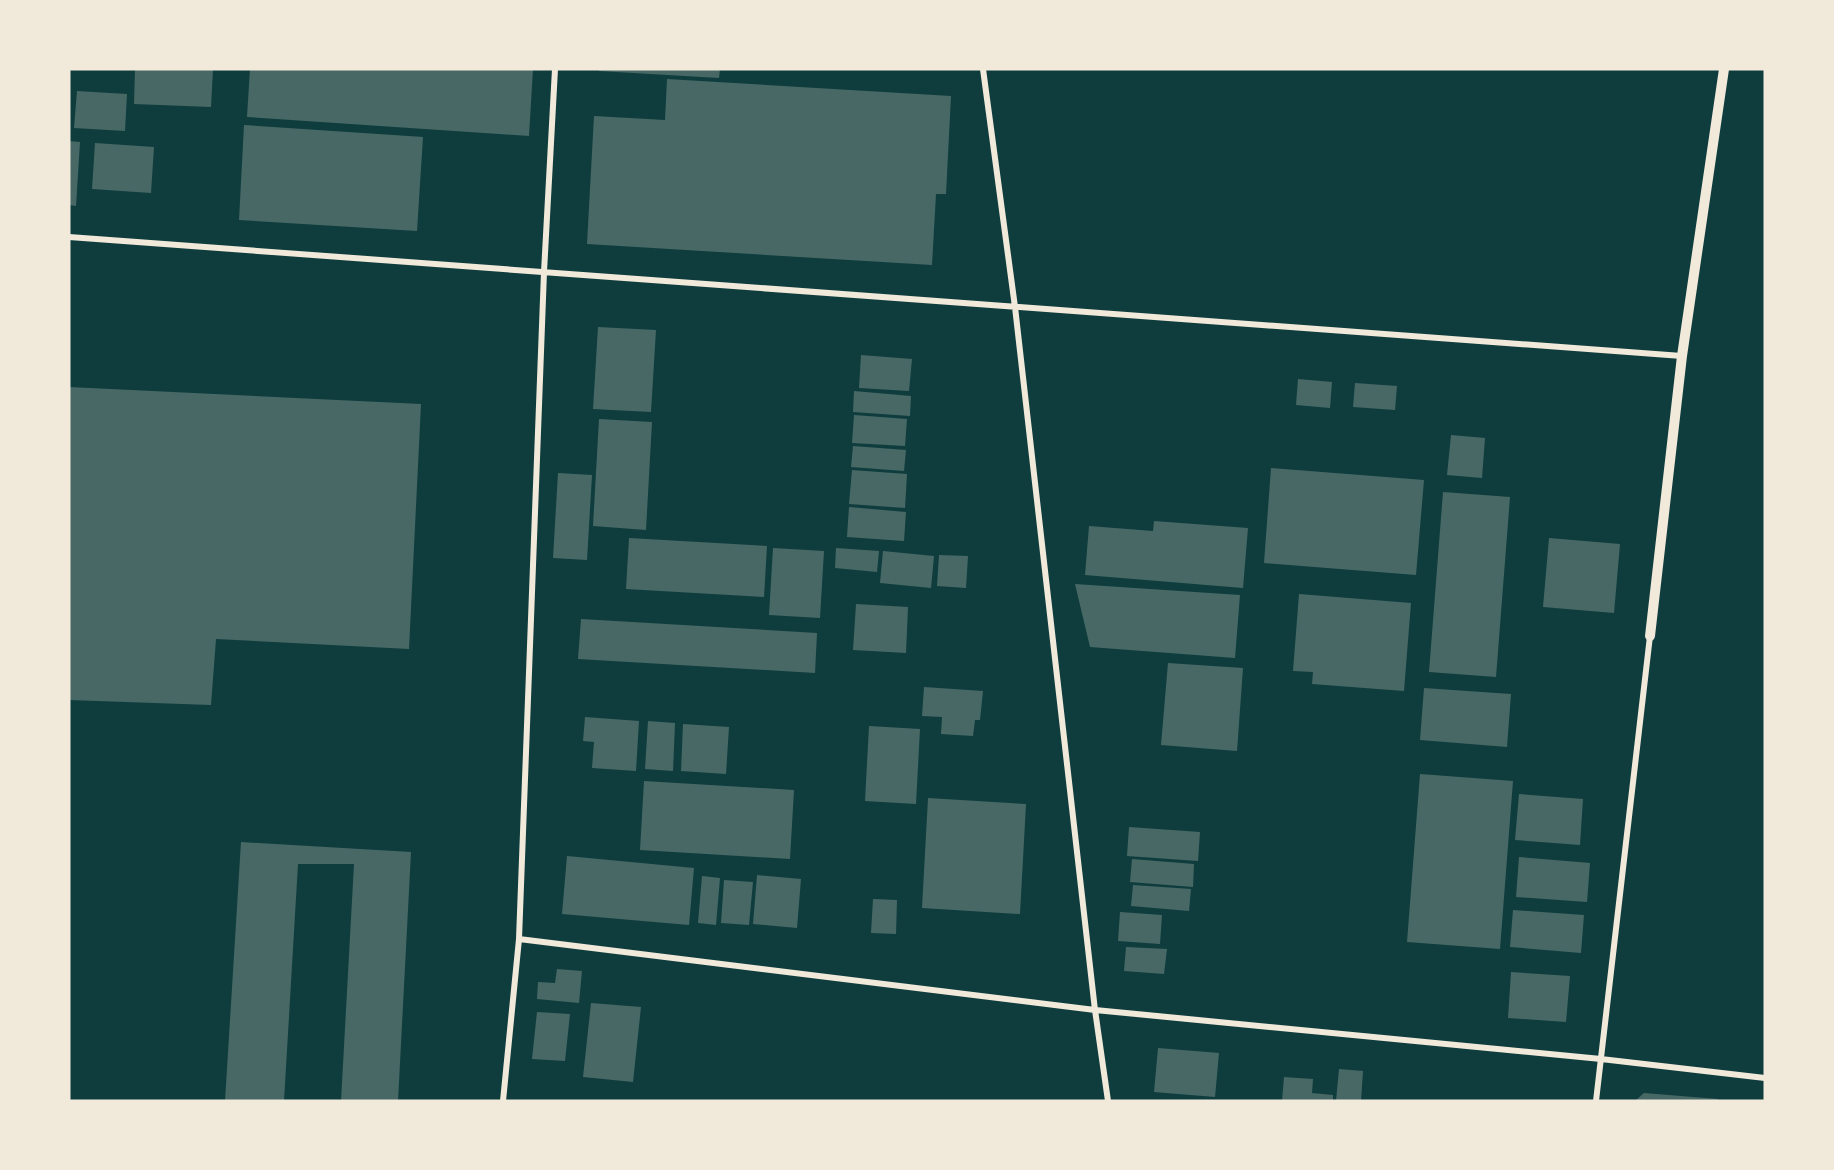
<svg xmlns="http://www.w3.org/2000/svg" width="1834" height="1170" font-family="Quicksand,sans-serif">
<rect width="100%" height="100%" fill="#0f3d3e"/>
<path fill="#486865" d="M135,69H213L211,107L134,104Z
M250,69H533L529,136L247,117Z
M599,69H720L719,78L599,71Z
M667,79L951,96L946,194H936L932,265L587,244L594,116L665,120Z
M77,91L127,94L125,131L74,128Z
M244,125L423,137L417,231L239,220Z
M69,141L80,142L76,206L69,205Z
M95,143L154,147L151,193L92,189Z
M598,327L656,330L651,412L593,409Z
M861,355L912,359L909,391L859,388Z
M1298,379L1332,382L1330,408L1296,405Z
M1355,383L1397,386L1395,410L1353,407Z
M69,387L421,404L409,649L216,639L211,705L69,700Z
M854,391L911,396L910,416L853,412Z
M854,415L907,419L905,446L852,443Z
M599,419L652,422L646,530L593,526Z
M1451,435L1485,438L1482,478L1447,475Z
M853,446L906,450L904,471L851,467Z
M1271,468L1424,480L1416,575L1264,563Z
M852,470L907,474L905,508L849,504Z
M558,473L592,475L587,560L553,558Z
M1443,492L1510,497L1496,677L1429,672Z
M849,507L906,512L904,541L847,537Z
M1154,521L1248,528L1243,588L1085,575L1089,526L1153,531Z
M629,538L767,546L764,597L626,589Z
M1549,538L1620,544L1614,613L1543,607Z
M773,548L824,551L820,618L769,615Z
M836,548L879,551L877,572L835,568Z
M883,551L934,556L931,588L880,583Z
M939,555L968,556L966,588L937,586Z
M1075,584L1240,595L1235,658L1090,647Z
M1299,594L1411,603L1404,691L1312,684L1313,672L1293,671Z
M856,604L908,607L906,653L853,650Z
M581,619L817,633L815,673L578,659Z
M1168,663L1243,668L1237,751L1161,745Z
M924,687L983,691L980,720H975L973,736L941,734L942,717L922,716Z
M1424,688L1511,694L1507,747L1420,740Z
M585,717L639,721L636,771L592,768L594,742L583,741Z
M648,721L675,723L673,771L645,769Z
M683,724L729,727L726,774L681,771Z
M869,726L920,729L916,804L865,801Z
M1420,774L1513,781L1500,949L1407,942Z
M644,781L794,790L790,859L640,850Z
M1519,794L1583,799L1580,845L1515,840Z
M928,798L1026,804L1020,914L922,908Z
M1129,827L1200,832L1198,861L1127,856Z
M241,842L411,852L398,1101H341L354,864H298L284,1101H225Z
M567,856L694,868L689,925L562,914Z
M1519,857L1590,863L1587,902L1516,897Z
M1132,859L1194,864L1193,887L1130,882Z
M757,875L801,879L797,928L753,924Z
M702,876L720,878L716,925L698,923Z
M724,880L753,882L749,925L721,923Z
M1133,885L1191,889L1189,911L1131,906Z
M873,899L897,900L896,934L871,933Z
M1513,910L1584,915L1581,953L1510,947Z
M1120,912L1162,915L1160,944L1118,941Z
M1126,947L1167,949L1164,974L1124,971Z
M557,969L582,971L579,1003L537,999L538,982L555,983Z
M1511,972L1570,976L1566,1022L1508,1018Z
M591,1003L641,1007L633,1082L583,1077Z
M537,1012L570,1014L565,1061L532,1059Z
M1158,1048L1219,1053L1215,1097L1154,1092Z
M1339,1069L1363,1071L1361,1101H1336Z
M1284,1077L1313,1079L1312,1093L1333,1095V1101H1282Z
M1644,1093L1718,1099V1101H1635Z"/>
<g fill="none" stroke-linecap="round" stroke-linejoin="round">
<path stroke="#f1e9da" stroke-width="6" d="M983,69L1015,307L1095,1010L1108,1101
M69,237L1682,356
M519,939L1095,1010L1601,1059L1765,1078
M503,1101L519,939L544,272L555,69
M1596,1101L1650,636"/>
<path stroke="#f1e9da" stroke-width="10" d="M1650,636L1682,356L1724,69"/>
</g>
<rect width="1834" height="1170" fill="none" stroke="#f1e9da" stroke-width="141"/>
</svg>
